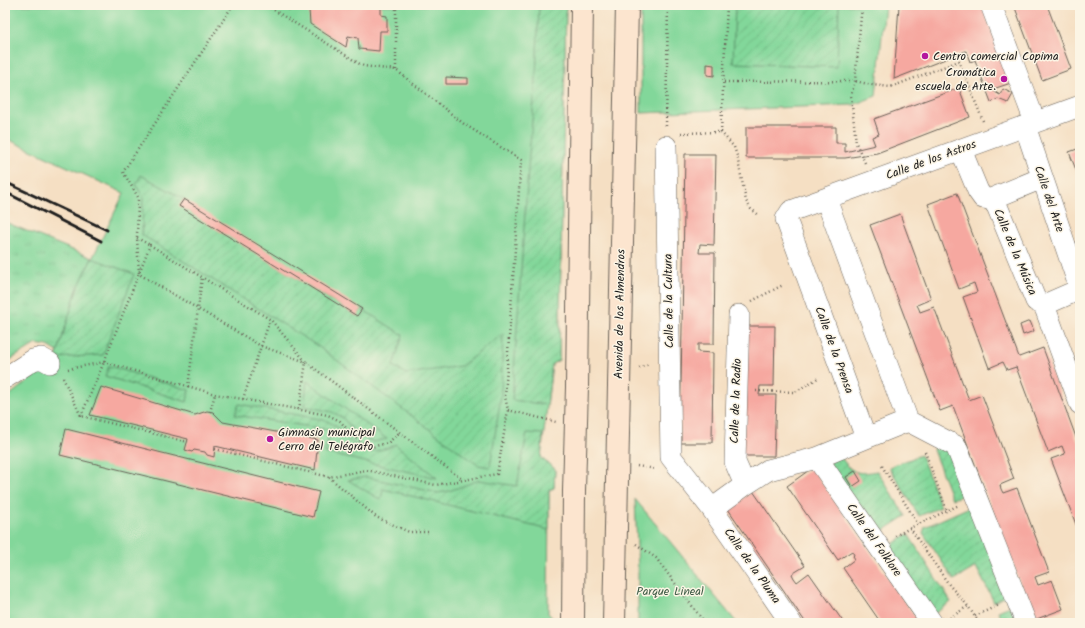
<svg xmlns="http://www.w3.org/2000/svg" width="1085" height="628" font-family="Kalam,sans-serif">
<defs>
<pattern id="grass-tufts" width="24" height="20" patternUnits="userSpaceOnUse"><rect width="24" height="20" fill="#82d79a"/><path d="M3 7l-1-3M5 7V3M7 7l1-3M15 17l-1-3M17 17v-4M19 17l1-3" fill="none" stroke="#70b884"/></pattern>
<pattern id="garden-furrows" width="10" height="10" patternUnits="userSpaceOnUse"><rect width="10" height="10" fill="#82d79a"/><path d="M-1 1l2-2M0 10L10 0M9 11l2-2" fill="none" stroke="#70b884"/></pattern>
</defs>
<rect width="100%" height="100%" fill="#fcf5e5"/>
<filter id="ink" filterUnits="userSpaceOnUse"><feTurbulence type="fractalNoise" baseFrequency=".025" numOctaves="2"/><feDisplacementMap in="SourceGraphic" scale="8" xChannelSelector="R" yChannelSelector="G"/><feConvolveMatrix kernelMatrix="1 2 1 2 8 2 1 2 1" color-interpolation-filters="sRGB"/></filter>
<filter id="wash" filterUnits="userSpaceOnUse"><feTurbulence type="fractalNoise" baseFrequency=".012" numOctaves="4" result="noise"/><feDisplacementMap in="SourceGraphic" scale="16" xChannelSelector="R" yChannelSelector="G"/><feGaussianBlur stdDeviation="0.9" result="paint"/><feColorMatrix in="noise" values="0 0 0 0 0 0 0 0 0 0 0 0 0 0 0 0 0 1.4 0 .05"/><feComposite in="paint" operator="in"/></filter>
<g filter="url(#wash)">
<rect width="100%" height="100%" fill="#f5dfc3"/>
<path fill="url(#grass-tufts)" stroke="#4f7a5b" d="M5,222L92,258L77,290L58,352L48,346L36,344L5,363Z"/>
<path fill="#82d79a" stroke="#4f7a5b" d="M5,5H566L559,360L552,364L541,458L555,469L554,488L549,490L548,613L557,623H5V399L56,358L77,290L124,193L5,138Z
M641,5H885L876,96L853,105L641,113Z
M635,499L737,623H638V571Z"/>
<path fill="url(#garden-furrows)" stroke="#4f7a5b" d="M539,5H566L559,360L552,364L547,405L512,400L529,155L536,77Z
M735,5H839L837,67L733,63Z
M141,175L184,199L180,206L357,316L362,309L403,335L393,366L406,374L461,366L503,334L501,396L490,467L478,465L319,347L142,235L143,197L136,185Z
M92,258L134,274L103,355L56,358L77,290Z
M109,366L189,390L187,402L105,376Z
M307,381L387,439L373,442L356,434L343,418L332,412L304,406Z
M239,404L325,420L336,426L352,443L371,452L388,448L395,444L437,478L325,453L330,430L235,415Z
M527,433L543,434L541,458L555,469L554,488L549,490V530L383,489L381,500L348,480L366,477L438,493L449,491L479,480L517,486Z
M937,441L953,449L969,493L952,499L933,450Z
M921,455L941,507L919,516L889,467Z
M840,456C852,473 856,475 877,471L906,516L877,535L829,463Z
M974,505L1010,594L994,602L976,567L954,580L923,533L925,527Z
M908,534L951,602L933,615L886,548Z
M1015,604L1022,623H1003L998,611Z"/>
<g id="blocks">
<path fill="#f6a8a0" d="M289,5H381V15L387,16V31H380L379,51L359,49L358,38L348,36L346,47L310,24L309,10H288Z
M899,5H982L1011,83L993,89L995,92L1000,95L1003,89L1013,94L1008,103L998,99L991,102L975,60L970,62L966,51L894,79Z
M1014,5H1047L1071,69L1042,80Z
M707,64L714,65V76L707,75Z
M446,77L468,78V84H446Z
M959,88L970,117L877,153L845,158H746V127H836V143H845V152L875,145L872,137L879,134L874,119Z
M1080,148V180L1069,152Z
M685,154H716L714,245L700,244L699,253H715L714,344H698V352L713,353L712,443H680Z
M957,193L1019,357L1043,348L1080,448V535L1051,459L1065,454L1062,446L1048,452L1016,367L1007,370L1003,362L989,368L963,297L977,292L974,283L959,289L928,204Z
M184,199L362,309L357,316L179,206Z
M900,214L931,299L917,305L919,309L920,312L934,307L969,400L982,395L1014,479L1000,485L1001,489L1003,493L1017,488L1049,572L1035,577L1038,585L1052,580L1063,609L1034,620L953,406L940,411L870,225Z
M1030,321L1034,331L1023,335L1020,325Z
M744,326H775L774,386H760L759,395H776L774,456H742Z
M101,387L195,415L207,411L213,412L223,422L318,440L315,470L215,446L214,457L207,455L205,452L194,450L192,452L185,450L188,439L90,415Z
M66,429L319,492L313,517L60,455Z
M812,468L919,623H881L843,568L855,559L853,556L854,555L852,551L838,560L787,486Z
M855,471L861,481L852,487L846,477Z
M753,491L805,566L792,574L794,578L797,582L809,573L844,623H806L728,509Z"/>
</g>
</g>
<g filter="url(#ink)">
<use href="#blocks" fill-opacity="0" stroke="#686056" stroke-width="1"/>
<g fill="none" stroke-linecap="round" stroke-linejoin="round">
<g stroke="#686056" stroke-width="22">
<path id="minor" d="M991,5L1035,122
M1025,126L1078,283L1076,291
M666,146L671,457L712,509L791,623
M961,150L978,191L983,198L991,199L997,206L1036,301L1044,305L1080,404
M826,199L908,421L866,438L786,219L791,211L1080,106
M991,199L1042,178
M1044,305L1076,291
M739,315L735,462L745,485
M5,378L33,360L41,358L50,363
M908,421L956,446L1026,623
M817,458L932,623
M712,509L745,485L768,470L817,458L866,438"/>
</g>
<g stroke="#686056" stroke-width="24">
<path id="secondary" d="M573,623L574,491L577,387L582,5
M614,623L627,5"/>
</g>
<path stroke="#686056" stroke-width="2.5" stroke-dasharray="1 3" stroke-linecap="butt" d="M233,5L123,172L138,197L137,237L139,274L261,346L306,362L463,480
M862,5L855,81L851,96L856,143L865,163
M1078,5L1080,10
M396,70V5
M724,82L855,81L872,85L891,87L959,61L983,121
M666,126L668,5
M721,132L734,147L737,156L746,201L751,209L759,215
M681,133L721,132L727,5
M137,238L150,245
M752,301L783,285
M639,368L649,364
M68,369L104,362L215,394L328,415L340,421L354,437L371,447L388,443L400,432
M63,378L81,416L188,442
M188,387L202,277
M756,391L795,392L818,378
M243,399L270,320
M508,410L556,422
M210,412L215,394
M81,416L104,362L150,245L271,320L306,362L299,410
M215,449L329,477L366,470L436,485L497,474L508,410L505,397L521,160L464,124L396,70L363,66L266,5
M925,452L947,511
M637,466L656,469
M882,466L918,524
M329,477L376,517L409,532H430
M910,528L950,586L968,606L979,623
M895,536L910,528L959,505
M636,544L656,558L705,623
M975,616L999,605
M950,618L968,606"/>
<use href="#minor" stroke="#fff" stroke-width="21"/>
<use href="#secondary" stroke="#fce5cf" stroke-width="22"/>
<path stroke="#1c1c1c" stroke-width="3" d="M5,182L107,230
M5,192L101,241"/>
</g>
</g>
<g fill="#b5179e" stroke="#fcf5e5" stroke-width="1.5">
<circle cx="925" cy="56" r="4"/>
<circle cx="1004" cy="79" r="4"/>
<circle cx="270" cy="439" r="4"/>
</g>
<g text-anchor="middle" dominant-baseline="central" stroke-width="3" stroke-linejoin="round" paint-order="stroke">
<g font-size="12" fill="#1c1c1c" stroke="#fcf5e5" text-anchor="start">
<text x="933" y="56">Centro comercial Copima</text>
<text x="996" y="72" text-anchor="end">Cromática<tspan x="996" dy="14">escuela de Arte.</tspan></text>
<text x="278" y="432">Gimnasio municipal<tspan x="278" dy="14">Cerro del Telégrafo</tspan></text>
</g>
<g font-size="12" fill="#1c1c1c" stroke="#fcf5e5">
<text transform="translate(931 160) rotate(-20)">Calle de los Astros</text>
<text transform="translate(1049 199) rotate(71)">Calle del Arte</text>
<text transform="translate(1015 252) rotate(67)">Calle de la Música</text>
<text transform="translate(669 301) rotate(-91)">Calle de la Cultura</text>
<text transform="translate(620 314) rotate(-89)">Avenida de los Almendros</text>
<text transform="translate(834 350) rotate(70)">Calle de la Prensa</text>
<text transform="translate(736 401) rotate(-88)">Calle de la Radio</text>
<text transform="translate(874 540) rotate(55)">Calle del Folklore</text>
<text transform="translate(752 566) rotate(55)">Calle de la Pluma</text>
</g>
<g font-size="12" fill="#405d48" stroke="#fcf5e5">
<text x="670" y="591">Parque Lineal</text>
</g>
</g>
<rect width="1085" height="628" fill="none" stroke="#fcf5e5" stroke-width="20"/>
</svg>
